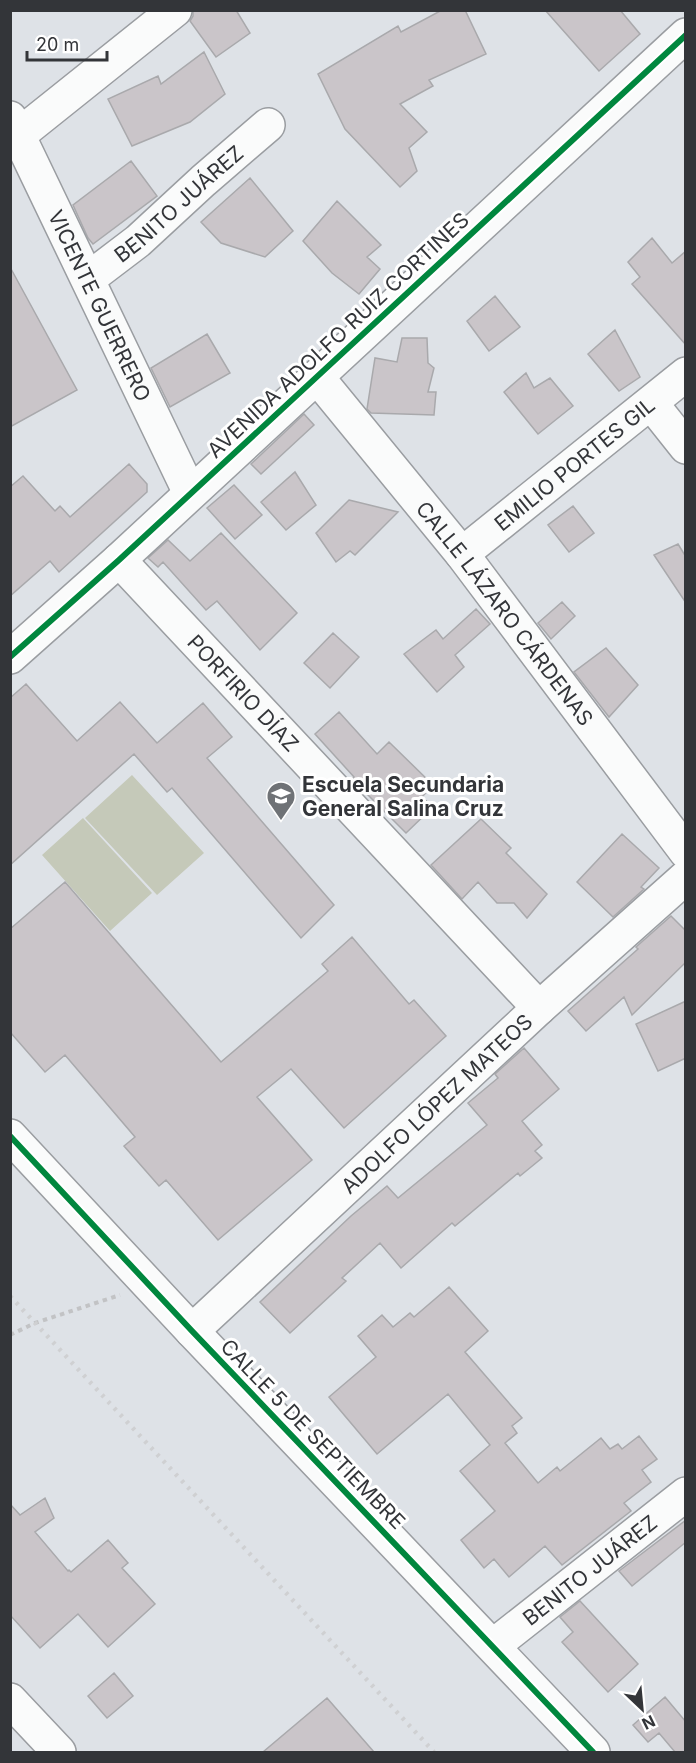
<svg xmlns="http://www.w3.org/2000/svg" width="696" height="1763" font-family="Inter,sans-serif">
<rect width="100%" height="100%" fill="#dee2e7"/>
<path fill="#c5c9b9" d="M132,775L204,853L157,895L85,818Z
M83,818L152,893L110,931L42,855Z"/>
<path fill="#cac5c9" stroke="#a9a9ac" stroke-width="1.5" d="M193,10H236L250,33L216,57L190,21L193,16Z
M442,10H465L486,54L429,80L433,86L400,104L427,132L409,148L417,171L400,187L345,129L318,74L398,26L401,32Z
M545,10H620L640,34L599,71Z
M204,52L225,94L190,122L132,146L108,99L158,76L161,84Z
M131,161L157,196L93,244L88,238L73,205Z
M250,178L293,231L265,257L221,243L201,222Z
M337,201L381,245L367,257L380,269L359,294L332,273L303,241Z
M652,238L672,263L686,251V345L632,284L640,277L628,262Z
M10,267L77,390L10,427Z
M495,296L520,327L489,351L467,321Z
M615,330L640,377L619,391L588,354Z
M207,334L230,373L170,407L151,368Z
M402,338H427L428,363L434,368L428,392H436L434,415L371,413L367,409L375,358L397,362Z
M526,373L534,388L550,378L573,406L538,434L504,392Z
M304,414L314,425L261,474L251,464Z
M129,464L147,484V492L59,572L50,561L10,596V487L23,476L55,511L60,506L70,517Z
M295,472L316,505L286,530L261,502Z
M234,485L262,515L235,539L207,508Z
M349,500L398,512L355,555L350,551L336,562L316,533Z
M573,506L594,533L569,552L548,525Z
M221,533L297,613L260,650L217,601L206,610L163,562L158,567L148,558L168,540L190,561Z
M678,544L686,557V603L654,555Z
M562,602L575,616L551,639L538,623Z
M476,609L490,624L455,655L464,667L437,692L404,654L436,630L443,639Z
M333,633L359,657L330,688L304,663Z
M606,648L638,685L609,717L574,672Z
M26,684L77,741L120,702L157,743L203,703L232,737L207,758L334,905L301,938L172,788L167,792L134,754L10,865V698Z
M339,712L377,754L389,742L433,785L422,797L433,807L406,833L352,779L354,777L315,734Z
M481,819L511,848L506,853L547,894L527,918L514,903H497L478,882L462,899L431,865Z
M622,834L659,868L641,887L644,889L613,917L577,882Z
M65,882L221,1062L328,971L322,964L352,937L409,1004L414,1000L446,1036L344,1128L291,1069L257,1097L312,1160L218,1240L166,1180L159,1186L124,1146L135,1137L65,1055L45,1072L10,1032V929Z
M671,916L686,931V962L632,1015L624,997L586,1031L568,1011L638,949L636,947Z
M686,1001V1058L658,1071L636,1024Z
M524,1048L559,1089L522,1121L542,1145L535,1151L542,1158L520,1176L518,1173L455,1226L452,1223L401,1268L380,1243L342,1278L346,1281L290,1333L260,1302L351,1216L387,1186L398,1198L487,1125L468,1103L498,1078L495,1074Z
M449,1287L488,1331L465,1352L522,1418L512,1426L517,1433L505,1443L538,1483L557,1467L560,1471L601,1438L610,1449L618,1444L622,1449L639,1436L657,1459L642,1470L651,1482L624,1503L631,1511L562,1565L545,1546L509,1577L494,1559L484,1568L461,1540L495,1511L460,1471L490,1445L448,1394L377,1454L329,1397L376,1357L358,1336L382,1315L393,1327L410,1313L414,1317Z
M45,1498L54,1518L35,1532L68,1571L69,1570L71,1572L108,1540L128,1563L122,1568L155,1604L108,1647L78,1614L40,1648L10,1615V1504L20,1515Z
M686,1520V1542L632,1586L619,1571Z
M580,1601L638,1664L608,1692L562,1642L573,1632L560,1617Z
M114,1673L133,1696L107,1718L88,1696Z
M665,1697L686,1722V1752H675L659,1733L648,1742L633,1725Z
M327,1698L374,1752H263Z"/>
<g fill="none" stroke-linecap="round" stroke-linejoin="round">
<g stroke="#9a9da1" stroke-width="36">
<g id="minor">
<path id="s1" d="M10,118L190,493"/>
<path d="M10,142L175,10"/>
<path id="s2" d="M88,279L138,241L203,181L268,125"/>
<path id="s3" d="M317,377L462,554L686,852"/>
<path d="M651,403L686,447"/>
<path id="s4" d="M462,554L686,374"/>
<path id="s5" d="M119,560L539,1008"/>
<path d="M10,657L119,560L686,35"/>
<path d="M10,1136L192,1331L593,1752"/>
<path id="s6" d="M192,1331L539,1008L686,877"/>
<path id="s7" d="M493,1646L686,1494"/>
</g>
</g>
<g stroke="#9a9da1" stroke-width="36">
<path id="major" d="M10,1700L59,1752"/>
</g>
<path stroke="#c2c3c5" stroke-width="4" stroke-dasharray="4.5 4.5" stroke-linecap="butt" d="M10,1335L35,1323L120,1295"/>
<use href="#minor" stroke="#fafbfb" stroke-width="33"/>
<use href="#major" stroke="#fafbfb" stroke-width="33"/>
<path stroke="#cfd0d2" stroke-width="4.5" stroke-dasharray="3 6" stroke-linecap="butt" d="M10,1296L434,1752"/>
<g stroke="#fff" stroke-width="10">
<path id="cycleway" d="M10,657L119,560L686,35
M10,1136L192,1331L593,1752"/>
</g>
<use href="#cycleway" stroke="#00873e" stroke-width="6"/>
</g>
<defs>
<g id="school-pin" transform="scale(1.5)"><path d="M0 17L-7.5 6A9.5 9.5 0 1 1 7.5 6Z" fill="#6f7276" stroke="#fff"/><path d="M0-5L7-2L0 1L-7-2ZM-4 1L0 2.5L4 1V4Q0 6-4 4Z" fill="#fff"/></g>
</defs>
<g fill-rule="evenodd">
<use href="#school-pin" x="281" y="796"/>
</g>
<g text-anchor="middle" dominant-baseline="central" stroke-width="6" stroke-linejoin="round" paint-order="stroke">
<g font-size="21" fill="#333539" stroke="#fff">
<text stroke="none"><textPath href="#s2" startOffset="118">BENITO JUÁREZ</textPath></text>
<text stroke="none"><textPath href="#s1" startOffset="208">VICENTE GUERRERO</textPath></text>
<text transform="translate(338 335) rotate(-43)">AVENIDA ADOLFO RUIZ CORTINES</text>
<text stroke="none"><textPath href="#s4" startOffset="144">EMILIO PORTES GIL</textPath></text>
<text stroke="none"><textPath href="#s3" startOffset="302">CALLE LÁZARO CÁRDENAS</textPath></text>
<text stroke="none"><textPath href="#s5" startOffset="182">PORFIRIO DÍAZ</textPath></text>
<text stroke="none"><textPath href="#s6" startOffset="334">ADOLFO LÓPEZ MATEOS</textPath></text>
<text transform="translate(313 1434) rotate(46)">CALLE 5 DE SEPTIEMBRE</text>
<text stroke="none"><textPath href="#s7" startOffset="123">BENITO JUÁREZ</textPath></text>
</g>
<g font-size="21" font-weight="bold" fill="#333539" stroke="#fff" text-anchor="start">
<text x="302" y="784">Escuela Secundaria<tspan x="302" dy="24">General Salina Cruz</tspan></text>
</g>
</g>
<rect width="696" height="1763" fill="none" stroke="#333539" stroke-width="24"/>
<g transform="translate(642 1709) rotate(154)" stroke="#ffffff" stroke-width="4.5" paint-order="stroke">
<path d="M0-4.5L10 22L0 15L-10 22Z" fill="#333539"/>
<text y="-9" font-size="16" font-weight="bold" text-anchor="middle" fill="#333539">N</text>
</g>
<path d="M27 51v9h80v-9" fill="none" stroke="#333539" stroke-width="3"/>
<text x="36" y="51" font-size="18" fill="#333539" stroke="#ffffff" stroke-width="4.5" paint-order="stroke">20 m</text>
</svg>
